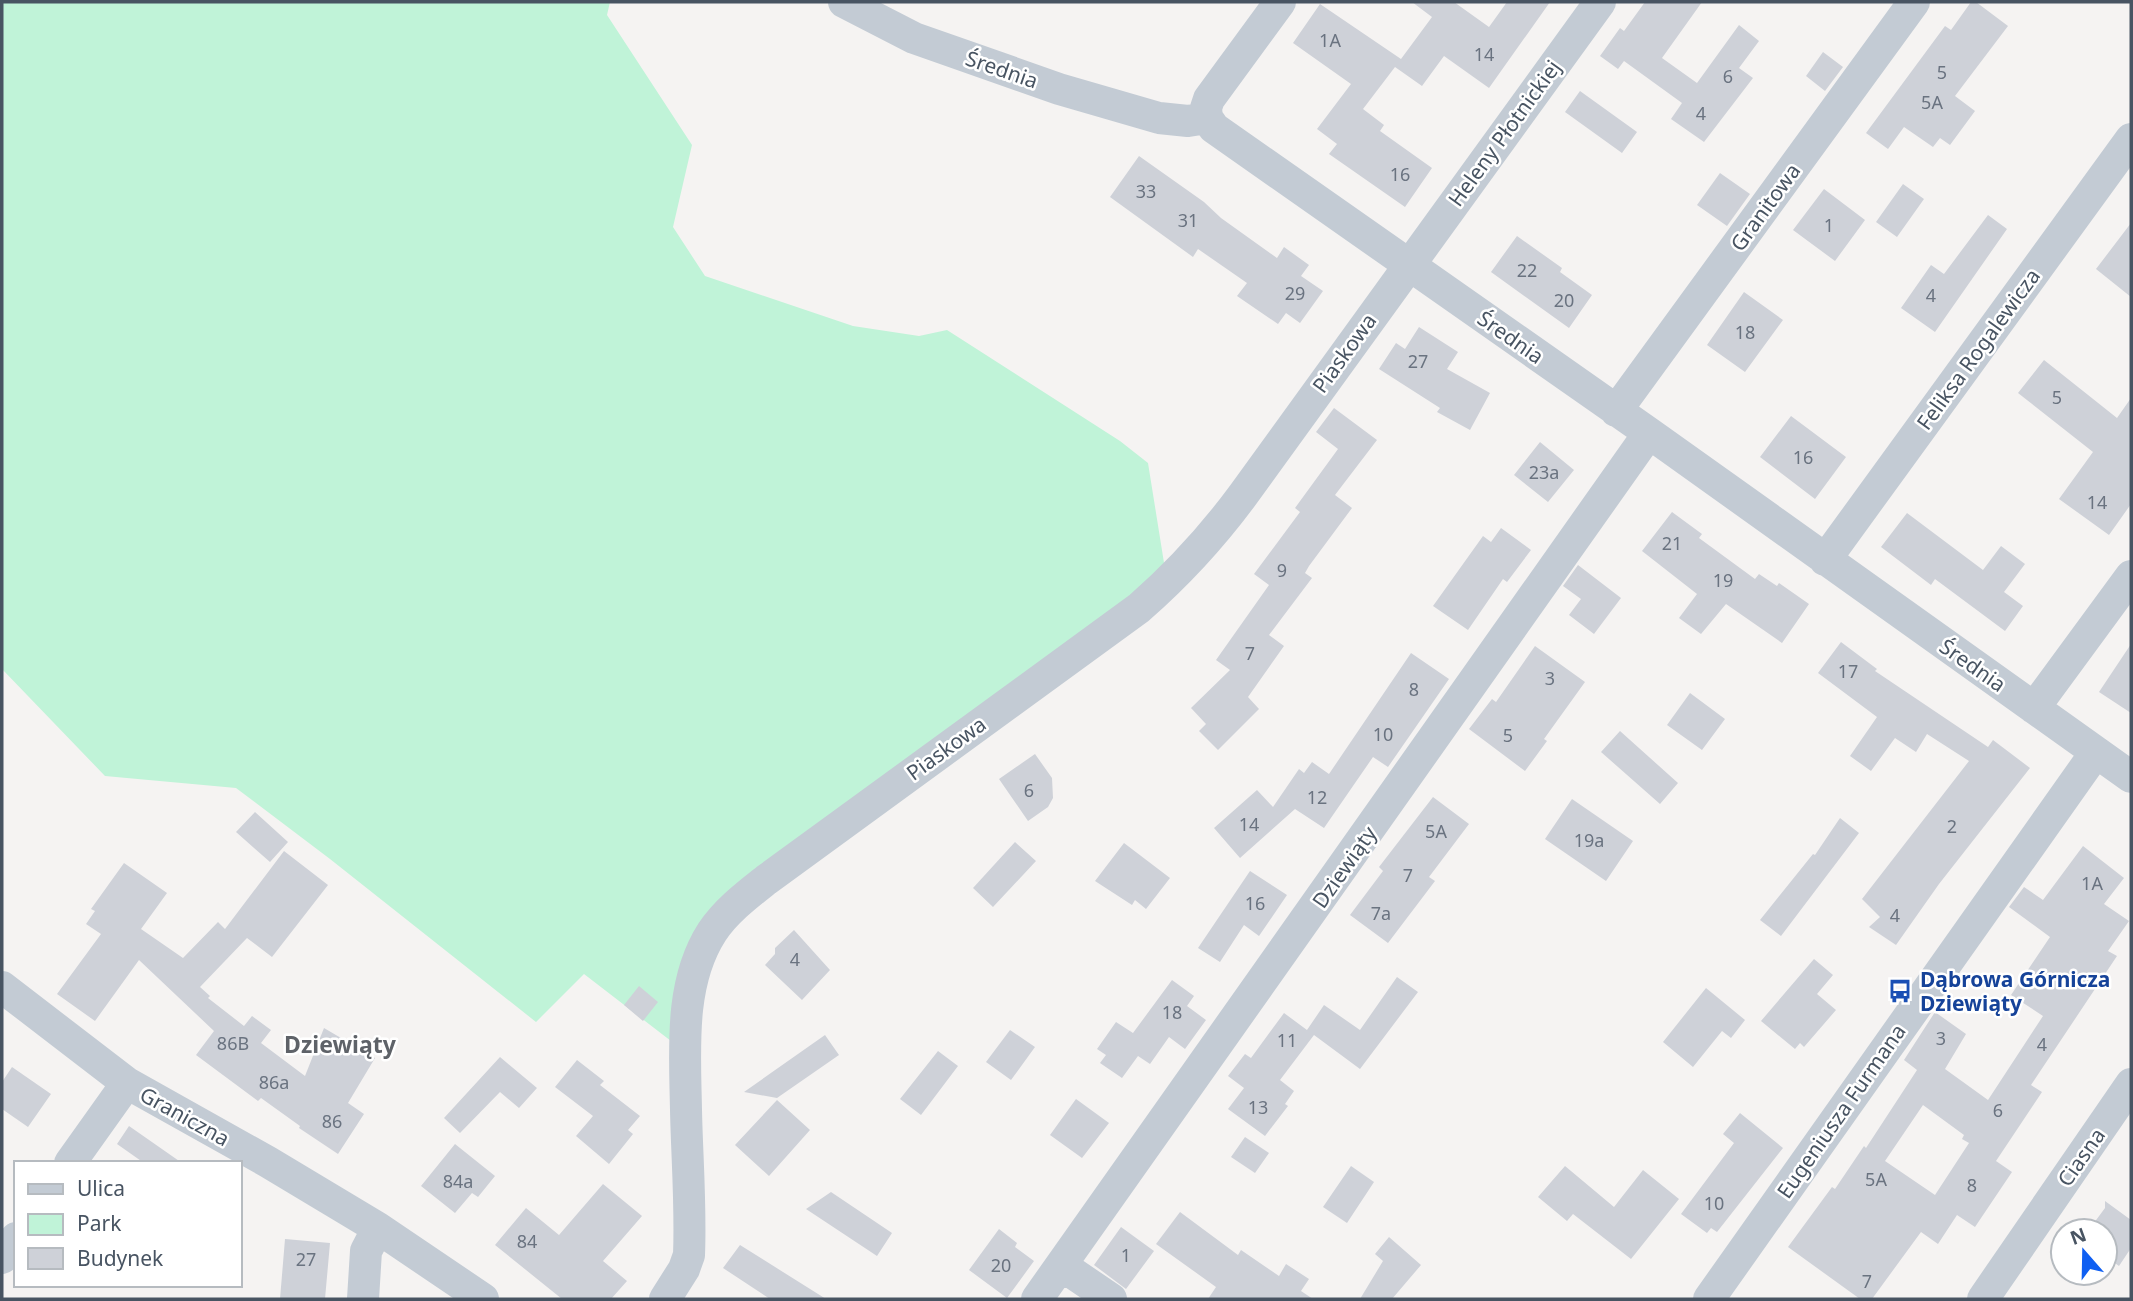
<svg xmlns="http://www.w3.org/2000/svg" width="2133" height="1301" font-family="'Noto Sans',sans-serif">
<rect width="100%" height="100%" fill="#f5f3f2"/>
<path fill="#c0f3d8" d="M2,2H610L607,15L692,145L673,227L705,276L853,326L919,336L947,330L1120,441L1148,463L1165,569L1063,649L727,895L671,1041L584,974L536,1022L330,859L236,788L105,776L2,669Z"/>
<path fill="#ced1d8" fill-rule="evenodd" d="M1412,2H1454L1489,27L1507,2H1550L1489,88L1444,56L1422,86L1395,67L1363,109L1384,125L1380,131L1432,168L1405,207L1329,154L1337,144L1317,129L1351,84L1293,43L1320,4L1401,59L1432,17Z
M1645,2H1702L1662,58L1697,83L1739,25L1759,41L1739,68L1753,78L1704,142L1671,119L1682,103L1624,61L1618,69L1600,56L1620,28L1624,31Z
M1971,2H1976L2008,26L1955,96L1975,111L1950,145L1940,138L1933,147L1904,127L1888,149L1866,133L1945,26L1951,30Z
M1823,52L1843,67L1825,91L1806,76Z
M1580,91L1637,132L1622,153L1565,112Z
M1139,156L1204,202L1221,218L1277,258L1284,247L1309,265L1301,276L1323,291L1300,323L1286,313L1278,324L1237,296L1247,283L1198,249L1193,257L1110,197Z
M1720,173L1750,194L1727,226L1697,205Z
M1903,184L1924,199L1897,237L1876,222Z
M1824,189L1865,220L1835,261L1793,230Z
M1988,215L2007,229L1935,332L1901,308L1931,265L1944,274Z
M2131,223V297L2096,269Z
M1517,236L1562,268L1560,272L1592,295L1569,328L1491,272Z
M1744,292L1783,320L1745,372L1707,345Z
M1419,327L1458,352L1447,369L1490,393L1470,430L1437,412L1440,408L1379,369L1396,343L1405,349Z
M2044,360L2117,418L2131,398V504L2109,535L2059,499L2093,452L2018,393Z
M1334,408L1377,440L1335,495L1352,508L1309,566L1305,573L1312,578L1269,635L1284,646L1248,697L1259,709L1218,750L1199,731L1206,724L1191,708L1230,670L1216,660L1269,585L1254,574L1300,512L1295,508L1338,449L1316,432Z
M1791,416L1846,457L1815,499L1760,457Z
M1540,442L1574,470L1548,502L1514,475Z
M1672,512L1702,534L1699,538L1755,579L1759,574L1777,586L1779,583L1809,604L1782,643L1726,604L1701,634L1679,618L1697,594L1642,551Z
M1907,513L1983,570L2001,546L2025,564L2004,592L2023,606L2005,631L1935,579L1931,585L1881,547Z
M1501,528L1531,550L1507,582L1503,579L1468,630L1433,606L1483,536L1491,542Z
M1578,565L1621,598L1594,634L1569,615L1581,599L1563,586Z
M1841,642L1877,669L1875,671L1988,747L1993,740L2030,768L1939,884L1896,945L1869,927L1880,917L1862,899L1969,761L1927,734L1916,752L1895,738L1871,771L1850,756L1877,717L1818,673Z
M2131,644V713L2099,692Z
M1535,646L1585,682L1544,739L1547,741L1525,771L1469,729L1492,699L1496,702Z
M1411,653L1449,679L1388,767L1373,757L1324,828L1295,809L1240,858L1214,828L1257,790L1273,807L1299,769L1304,773L1312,762L1329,774Z
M1690,693L1725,719L1702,750L1667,725Z
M1620,731L1678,783L1660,804L1601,752Z
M1035,754L1052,778L1053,798L1048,807L1028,821L999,779Z
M1433,797L1469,824L1429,877L1435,881L1388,943L1350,915L1383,871L1379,867Z
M1572,799L1633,841L1606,881L1545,839Z
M255,812L288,842L270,862L236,832Z
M1840,818L1859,833L1781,936L1760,920L1813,854L1815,855Z
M1015,842L1036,861L993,907L973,888Z
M1124,843L1170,878L1146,909L1135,900L1132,905L1095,881Z
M2083,846L2124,878L2104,904L2129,921L2108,951L2117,956L2031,1085L2042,1092L1996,1161L2012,1172L1975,1227L1957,1215L1938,1244L1921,1232L1872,1299H1860L1788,1247L1832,1187L1835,1189L1864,1146L1866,1148L1917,1070L1904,1060L1935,1012L1966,1034L1945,1069L1988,1100L2043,1016L2011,995L2050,937L2009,907L2024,887L2043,900ZM1923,1105L1964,1135L1962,1139L1969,1143L1935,1195L1885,1161Z
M284,851L328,885L272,957L247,938L200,987L210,996L208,998L244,1026L252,1016L271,1030L261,1043L305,1076L324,1028L375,1058L348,1103L364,1114L338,1154L299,1128L300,1126L261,1098L258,1101L196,1055L214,1031L139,960L95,1021L57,994L101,934L86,924L95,911L91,909L124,863L167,893L141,929L183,958L218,922L225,929Z
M1250,871L1287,895L1259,936L1244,925L1220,962L1198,948Z
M794,930L830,970L802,1000L765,965L775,954V948Z
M1814,959L1833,975L1817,994L1836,1010L1804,1047L1800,1043L1795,1049L1761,1021Z
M1397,977L1418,992L1360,1069L1314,1035L1280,1080L1294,1091L1285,1104L1288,1106L1265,1136L1228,1109L1244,1088L1228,1076L1245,1054L1251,1058L1284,1013L1307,1030L1324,1005L1360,1030Z
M1172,980L1194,996L1187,1006L1206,1020L1185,1049L1169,1037L1150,1064L1138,1056L1122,1078L1100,1063L1106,1055L1097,1049L1116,1022L1133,1033Z
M639,986L658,1002L643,1021L624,1005Z
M1706,988L1745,1020L1731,1038L1722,1031L1693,1067L1663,1042Z
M1010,1030L1035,1047L1011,1080L986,1062Z
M825,1035L839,1055L777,1098L744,1092Z
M938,1051L958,1066L921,1115L900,1099Z
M500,1057L537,1088L519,1108L500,1092L460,1133L444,1118Z
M577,1060L604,1081L600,1085L640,1116L628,1130L633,1134L609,1164L576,1136L593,1116L555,1087Z
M12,1067L51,1094L28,1127L2,1109V1082Z
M1076,1099L1109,1123L1082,1158L1050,1135Z
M777,1100L810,1130L769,1176L735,1145Z
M1740,1113L1783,1148L1717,1232L1711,1228L1707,1233L1681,1214L1734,1143L1723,1134Z
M129,1126L182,1163H144L117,1144Z
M1245,1137L1269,1153L1255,1173L1231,1157Z
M455,1144L495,1176L478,1197L472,1193L455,1213L421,1186Z
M1351,1166L1374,1182L1347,1223L1323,1207Z
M1565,1166L1614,1207L1643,1170L1679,1199L1631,1259L1573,1214L1567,1221L1538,1197Z
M603,1184L642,1216L603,1261L627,1281L611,1299H562L495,1245L526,1208L559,1235Z
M831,1192L892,1233L877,1256L806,1209Z
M2105,1201L2131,1220V1248L2119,1266L2105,1256V1231H2088L2105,1208Z
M1180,1212L1238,1255L1241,1250L1279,1276L1286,1264L1309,1279L1301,1291L1313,1299H1208L1216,1287L1156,1244Z
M1121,1227L1154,1251L1126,1289L1094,1265Z
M999,1229L1017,1243L1015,1247L1034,1261L1007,1298L969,1270Z
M1389,1237L1421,1265L1392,1299H1360L1383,1261L1375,1254Z
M285,1239L330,1243L325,1299H280Z
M740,1245L826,1299H770L723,1268Z"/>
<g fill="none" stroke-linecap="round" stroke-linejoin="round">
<path stroke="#c3cbd4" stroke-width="32" d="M844,2L914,38L1059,89L1159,118L1188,121L1207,118
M1207,118L1214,128L1649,433L2131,777
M1207,118L1206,108L1209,99L1280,2
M1616,411L1914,2
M1825,560L2131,139
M2034,708L2131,576
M2,987L127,1083L268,1162L378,1228L483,1299
M70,1163L127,1083
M2,1258L16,1238
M1061,1265L1111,1299
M363,1299L366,1251L378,1228
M665,1299L684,1269L689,1255C691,1206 687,1158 686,1110C685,1051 679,983 712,932C726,911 747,895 766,880L1139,608C1179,573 1212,537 1243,495L1600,2
M1037,1299L1649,433
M1709,1299L2096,752
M1983,1299L2131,1084"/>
</g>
<defs>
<g id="bus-bare" transform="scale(1.89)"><path d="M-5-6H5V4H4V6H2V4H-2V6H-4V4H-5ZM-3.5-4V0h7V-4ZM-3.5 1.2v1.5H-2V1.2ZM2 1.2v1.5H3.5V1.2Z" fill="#1a4fb4" stroke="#fff" stroke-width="2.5" paint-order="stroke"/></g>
</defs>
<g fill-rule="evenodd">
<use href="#bus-bare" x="1900" y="991"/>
</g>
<g text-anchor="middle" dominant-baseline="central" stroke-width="5" stroke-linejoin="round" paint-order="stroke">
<g font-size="18" fill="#6a7380">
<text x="1330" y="40">1A</text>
<text x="1484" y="54">14</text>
<text x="1942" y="72">5</text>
<text x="1728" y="76">6</text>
<text x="1932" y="102">5A</text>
<text x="1701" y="113">4</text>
<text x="1400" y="174">16</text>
<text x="1146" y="191">33</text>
<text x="1188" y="220">31</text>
<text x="1829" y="225">1</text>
<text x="1527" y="270">22</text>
<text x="1295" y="293">29</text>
<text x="1931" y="295">4</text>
<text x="1564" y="300">20</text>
<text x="1745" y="332">18</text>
<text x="1418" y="361">27</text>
<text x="2057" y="397">5</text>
<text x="1803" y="457">16</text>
<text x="1544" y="472">23a</text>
<text x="2097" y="502">14</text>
<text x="1672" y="543">21</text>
<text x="1282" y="570">9</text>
<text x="1723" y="580">19</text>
<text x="1250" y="653">7</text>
<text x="1848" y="671">17</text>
<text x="1550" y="678">3</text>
<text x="1414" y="689">8</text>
<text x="1383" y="734">10</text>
<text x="1508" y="735">5</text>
<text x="1029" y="790">6</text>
<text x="1317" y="797">12</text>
<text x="1249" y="824">14</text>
<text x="1952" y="826">2</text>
<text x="1436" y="831">5A</text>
<text x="1589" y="840">19a</text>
<text x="1408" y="875">7</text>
<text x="2092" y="883">1A</text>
<text x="1255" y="903">16</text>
<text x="1381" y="913">7a</text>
<text x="1895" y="915">4</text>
<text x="795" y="959">4</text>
<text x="1172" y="1012">18</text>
<text x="1941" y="1038">3</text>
<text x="1287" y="1040">11</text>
<text x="233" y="1043">86B</text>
<text x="2042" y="1044">4</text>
<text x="274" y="1082">86a</text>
<text x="1258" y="1107">13</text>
<text x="1998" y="1110">6</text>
<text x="332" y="1121">86</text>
<text x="1876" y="1179">5A</text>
<text x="458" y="1181">84a</text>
<text x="1972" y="1185">8</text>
<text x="1714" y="1203">10</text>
<text x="527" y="1241">84</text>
<text x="1126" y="1255">1</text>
<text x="306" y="1259">27</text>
<text x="1001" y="1265">20</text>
<text x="1867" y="1281">7</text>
</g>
<g font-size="21" fill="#485462" stroke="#fff">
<text transform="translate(1002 69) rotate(19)">Średnia</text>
<text transform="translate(1504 133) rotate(-54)">Heleny Płotnickiej</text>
<text transform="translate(1765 207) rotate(-54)">Granitowa</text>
<text transform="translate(1511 337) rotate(35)">Średnia</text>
<text transform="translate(1978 349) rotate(-54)">Feliksa Rogalewicza</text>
<text transform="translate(1344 353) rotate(-54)">Piaskowa</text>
<text transform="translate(1973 665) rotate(35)">Średnia</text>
<text transform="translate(946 748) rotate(-36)">Piaskowa</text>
<text transform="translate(1344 867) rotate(-55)">Dziewiąty</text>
<text transform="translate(1841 1111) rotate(-55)">Eugeniusza Furmana</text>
<text transform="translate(185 1116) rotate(29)">Graniczna</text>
<text transform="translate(2081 1157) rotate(-55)">Ciasna</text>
</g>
<g font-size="21" font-weight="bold" fill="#164399" stroke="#fff" text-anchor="start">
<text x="1920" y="979">Dąbrowa Górnicza<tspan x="1920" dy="24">Dziewiąty</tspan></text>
</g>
<g font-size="23" font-weight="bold" fill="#5e6268" stroke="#fff">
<text x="340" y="1044">Dziewiąty</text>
</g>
</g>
<rect width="2133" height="1301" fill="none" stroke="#485462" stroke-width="7"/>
<rect x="14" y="1161" width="228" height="126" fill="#ffffff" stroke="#b6bbc0" stroke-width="2"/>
<rect x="28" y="1184" width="35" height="10" fill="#c3cbd4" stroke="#b6bbc0" stroke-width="2"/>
<text x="77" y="1196" font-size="21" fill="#485462">Ulica</text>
<rect x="28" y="1214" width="35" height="21" fill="#c0f3d8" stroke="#b6bbc0" stroke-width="2"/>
<text x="77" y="1231" font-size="21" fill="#485462">Park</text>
<rect x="28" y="1248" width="35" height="21" fill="#ced1d8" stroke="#b6bbc0" stroke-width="2"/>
<text x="77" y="1266" font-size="21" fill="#485462">Budynek</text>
<g transform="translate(2084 1252) rotate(340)"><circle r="33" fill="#ffffff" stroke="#b6bbc0" stroke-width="2"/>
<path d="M0-5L12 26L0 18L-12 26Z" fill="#0f5ff2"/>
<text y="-10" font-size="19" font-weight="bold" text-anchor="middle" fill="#485462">N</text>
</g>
</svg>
